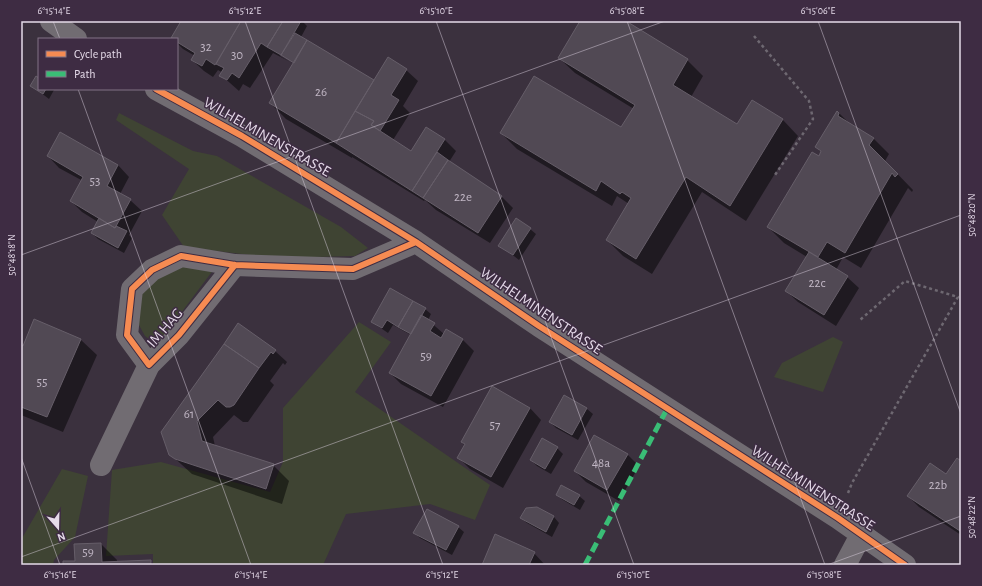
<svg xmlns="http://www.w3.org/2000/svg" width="982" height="586" font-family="'Alegreya Sans',sans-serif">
<rect width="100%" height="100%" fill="#3b313e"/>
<path fill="#3f4433" d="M119,113L193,151L217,156L341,227L368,248L355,256L275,258L184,247L162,215L189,169L116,120Z
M176,263L214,269L157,345L145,336L134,316L144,287Z
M359,322L391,342L355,392L490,485L475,520L430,504L346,514L323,565H153V554L106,556L112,470L161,462L270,492L283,462V408Z
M833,337L843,342L823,392L774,377L782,363Z
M62,469L88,476L75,537L54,560L53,565H21V540Z"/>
<path fill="#0007" fill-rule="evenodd" d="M183,21H302L307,26L301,37L373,81L406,70L418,81L403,106L410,113L393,140L412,152L426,128L445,140L456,151L449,162L502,197L513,208L490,243L436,210L425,200L424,201L352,157V158L286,119L270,103L294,64L273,53L250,88L243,84L239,91L221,75L223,73L218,70L213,77L204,71L192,60L195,56L183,49L177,43V39L172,38ZM280,54L298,64L297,66L280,56Z
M581,21H625L687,60L703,76L691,97L738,125L752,101L783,120L798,136L746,221L702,192L652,274L623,256L607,240L629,204L617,196L612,206L517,149L501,133L621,128L634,109L575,73L559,58Z
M39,79V89L54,90L49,99L32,86Z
M839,113L850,124L873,138L889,154L885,161L913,190L912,192L908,188L861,268L843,257L836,270L847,277L859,288L836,326L798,302L786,291L807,257L784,243L768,227L819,157L822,153L816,147Z
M48,156L118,165L129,177L120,194L130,200L142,211L129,235L132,238L124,253L98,239L92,233L98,222L82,212L71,201L83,181L59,168Z
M530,229L536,234L519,260L500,245Z
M425,309L431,314L428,320L444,334L446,331L463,340L474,351L443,407L401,384L390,373L411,335L393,325L388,333L372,322Z
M34,320L81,340L97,355L63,432L21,415V346L24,347Z
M238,325L275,351L287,362L285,365L283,363L270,381L274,385L248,422H243L234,415L213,437L215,446L273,465L289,481L282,504L192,474L170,454Z
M564,396L587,409L593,414L578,440L556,428L550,422Z
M530,408L541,420L503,488L470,469L459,458L465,446L462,442Z
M595,436L628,455L639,466L619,501L586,482L575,471Z
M557,448L563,454L551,474L537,466L531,460Z
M957,459L961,462V535L919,507L908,496L947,475Z
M557,495L579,496L585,501L580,510L563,500Z
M537,508L554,517L559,523L552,537L527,523L521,518Z
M458,527L464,532L452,555L420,538L415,533Z
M101,544L117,560V562L150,561L154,565H64L76,562Z
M534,553L545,565H483Z"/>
<path fill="#514954" stroke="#665e69" d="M181,21H241L215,65L206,59L202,66L191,60L195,53L177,42V39L171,38Z
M241,21H283L267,47L261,43L239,78L232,73L227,80L219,76L224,68L216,64Z
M283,21H301L281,55L267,47Z
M580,21H626L688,59L673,85L737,124L752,100L783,119L730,206L686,177L636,259L606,240L631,198L622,192L620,194L601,181L596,191L500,133L534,76L621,127L635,105L558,58Z
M295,33L307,40L294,63L281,55Z
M307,40L374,80L336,143L269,103Z
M388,57L407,69L391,95L399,100L380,131L371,125L374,121L355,111Z
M36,76L39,78V89H46L43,94L30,86Z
M355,111L374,121L371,125L411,151L426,127L445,139L412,191L336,143Z
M837,111L839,113L838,116L874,138L869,145L898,174L895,177L892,173L845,253L827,242L818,257L767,227L812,152L819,156L821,151L815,147Z
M60,132L118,165L107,186L131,199L115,228L70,201L83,177L47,156Z
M437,152L448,160L423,198L412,191Z
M448,160L502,196L478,233L423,198Z
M99,218L115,228L116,226L127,231L118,248L91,233Z
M516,218L531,228L513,255L498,246Z
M809,252L848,276L824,315L785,291Z
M390,288L413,301L398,327L387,320L382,328L371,322Z
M413,301L426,308L411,334L398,327Z
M421,315L435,323L430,331L441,338L446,329L463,339L431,396L389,373Z
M34,319L81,339L47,417L21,407V345L23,346Z
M238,323L276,350L273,354L271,352L259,368L224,344Z
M224,344L259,368L234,405L230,407H226L218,400L197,421L202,441L274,464L266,489L175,459L169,455L161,432Z
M492,386L530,408L491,477L457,458L465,444L461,442Z
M564,395L587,408L572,435L549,422Z
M594,435L628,454L607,490L574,471Z
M542,438L558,447L545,469L530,460Z
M957,458L961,461L960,531L907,496L930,463L946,474Z
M561,485L580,495L574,505L556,495Z
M537,507L554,516L546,532L520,518L526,508Z
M427,509L459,526L446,550L413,533Z
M495,534L535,552L529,565H482Z
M101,543L102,562L151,560V565H63V561H75L74,544Z"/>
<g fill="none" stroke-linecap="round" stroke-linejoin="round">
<path stroke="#6e6871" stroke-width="2.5" stroke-dasharray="3 3" stroke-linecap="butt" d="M754,36L809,101L813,119L775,175
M848,493L852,483L958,297L905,281L860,320"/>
<path stroke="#716c72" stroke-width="22" d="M51,21L76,39
M156,89L242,136L416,242L539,326L838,518L905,565
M235,265L179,335L149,365L127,335L132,289L152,270L181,256L235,265L353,269L416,242
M101,465L149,365
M845,565L861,535"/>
<path stroke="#3abd76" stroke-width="5" stroke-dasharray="10 5" stroke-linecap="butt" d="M585,565L667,409"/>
<g stroke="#3e2c43" stroke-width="8">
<path id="cycleway" d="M156,89L242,136L416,242L539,326L838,518L905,565
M235,265L179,335L149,365L127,335L132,289L152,270L181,256L235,265L353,269L416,242"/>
</g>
<use href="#cycleway" stroke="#f68b52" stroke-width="6"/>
</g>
<path fill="none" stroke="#e5dae9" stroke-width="1" stroke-opacity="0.45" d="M53,21L60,39M245,21L443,565M436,21L634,565M627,21L825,565M818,21L961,414M78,89L251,565M21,255L665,21M21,457L60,565M21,557L961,215M827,565L961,516"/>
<g text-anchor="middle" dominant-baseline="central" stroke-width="3" stroke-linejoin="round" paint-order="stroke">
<g font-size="13" fill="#c0b6c4">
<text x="206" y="47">32</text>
<text x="237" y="55">30</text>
<text x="321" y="92">26</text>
<text x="95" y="181">53</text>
<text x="463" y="197">22e</text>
<text x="817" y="283">22c</text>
<text x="426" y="356">59</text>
<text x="42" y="382">55</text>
<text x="189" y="414">61</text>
<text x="495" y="425">57</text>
<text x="601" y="463">48a</text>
<text x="938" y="485">22b</text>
<text x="88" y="552">59</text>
</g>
<g font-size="15" fill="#e5dae9" stroke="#3e2c43">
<text transform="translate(267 137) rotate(30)">WILHELMINENSTRASSE</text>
<text transform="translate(541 311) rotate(34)">WILHELMINENSTRASSE</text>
<text transform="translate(165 328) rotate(-49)">IM HAG</text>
<text transform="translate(813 488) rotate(33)">WILHELMINENSTRASSE</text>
</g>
</g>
<rect width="982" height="586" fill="none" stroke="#3e2c43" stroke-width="44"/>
<rect x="38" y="38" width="140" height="52" fill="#3e2c43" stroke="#817285"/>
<rect x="46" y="51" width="20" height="6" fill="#f68b52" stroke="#817285"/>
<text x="74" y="58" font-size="12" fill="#e5dae9">Cycle path</text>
<rect x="46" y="71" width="20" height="6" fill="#3abd76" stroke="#817285"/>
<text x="74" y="78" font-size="12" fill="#e5dae9">Path</text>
<g transform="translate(58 528) rotate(160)" stroke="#3e2c43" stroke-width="3" paint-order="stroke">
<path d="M0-3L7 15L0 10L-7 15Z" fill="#e5dae9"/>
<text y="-6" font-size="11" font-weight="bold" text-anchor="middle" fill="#e5dae9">N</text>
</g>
<rect x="22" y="22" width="938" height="542" fill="none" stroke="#e5dae9" stroke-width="1.5"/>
<g font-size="10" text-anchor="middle" fill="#e5dae9">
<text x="54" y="14">6°15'14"E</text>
<text x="245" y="14">6°15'12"E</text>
<text x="436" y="14">6°15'10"E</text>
<text x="627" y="14">6°15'08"E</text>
<text x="818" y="14">6°15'06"E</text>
<text transform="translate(971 215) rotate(-90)" y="4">50°48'20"N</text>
<text transform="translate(11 255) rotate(-90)" y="4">50°48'18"N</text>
<text transform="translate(971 517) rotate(-90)" y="4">50°48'22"N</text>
<text x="60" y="578">6°15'16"E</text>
<text x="251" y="578">6°15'14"E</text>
<text x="442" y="578">6°15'12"E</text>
<text x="633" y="578">6°15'10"E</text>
<text x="824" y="578">6°15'08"E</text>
</g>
</svg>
